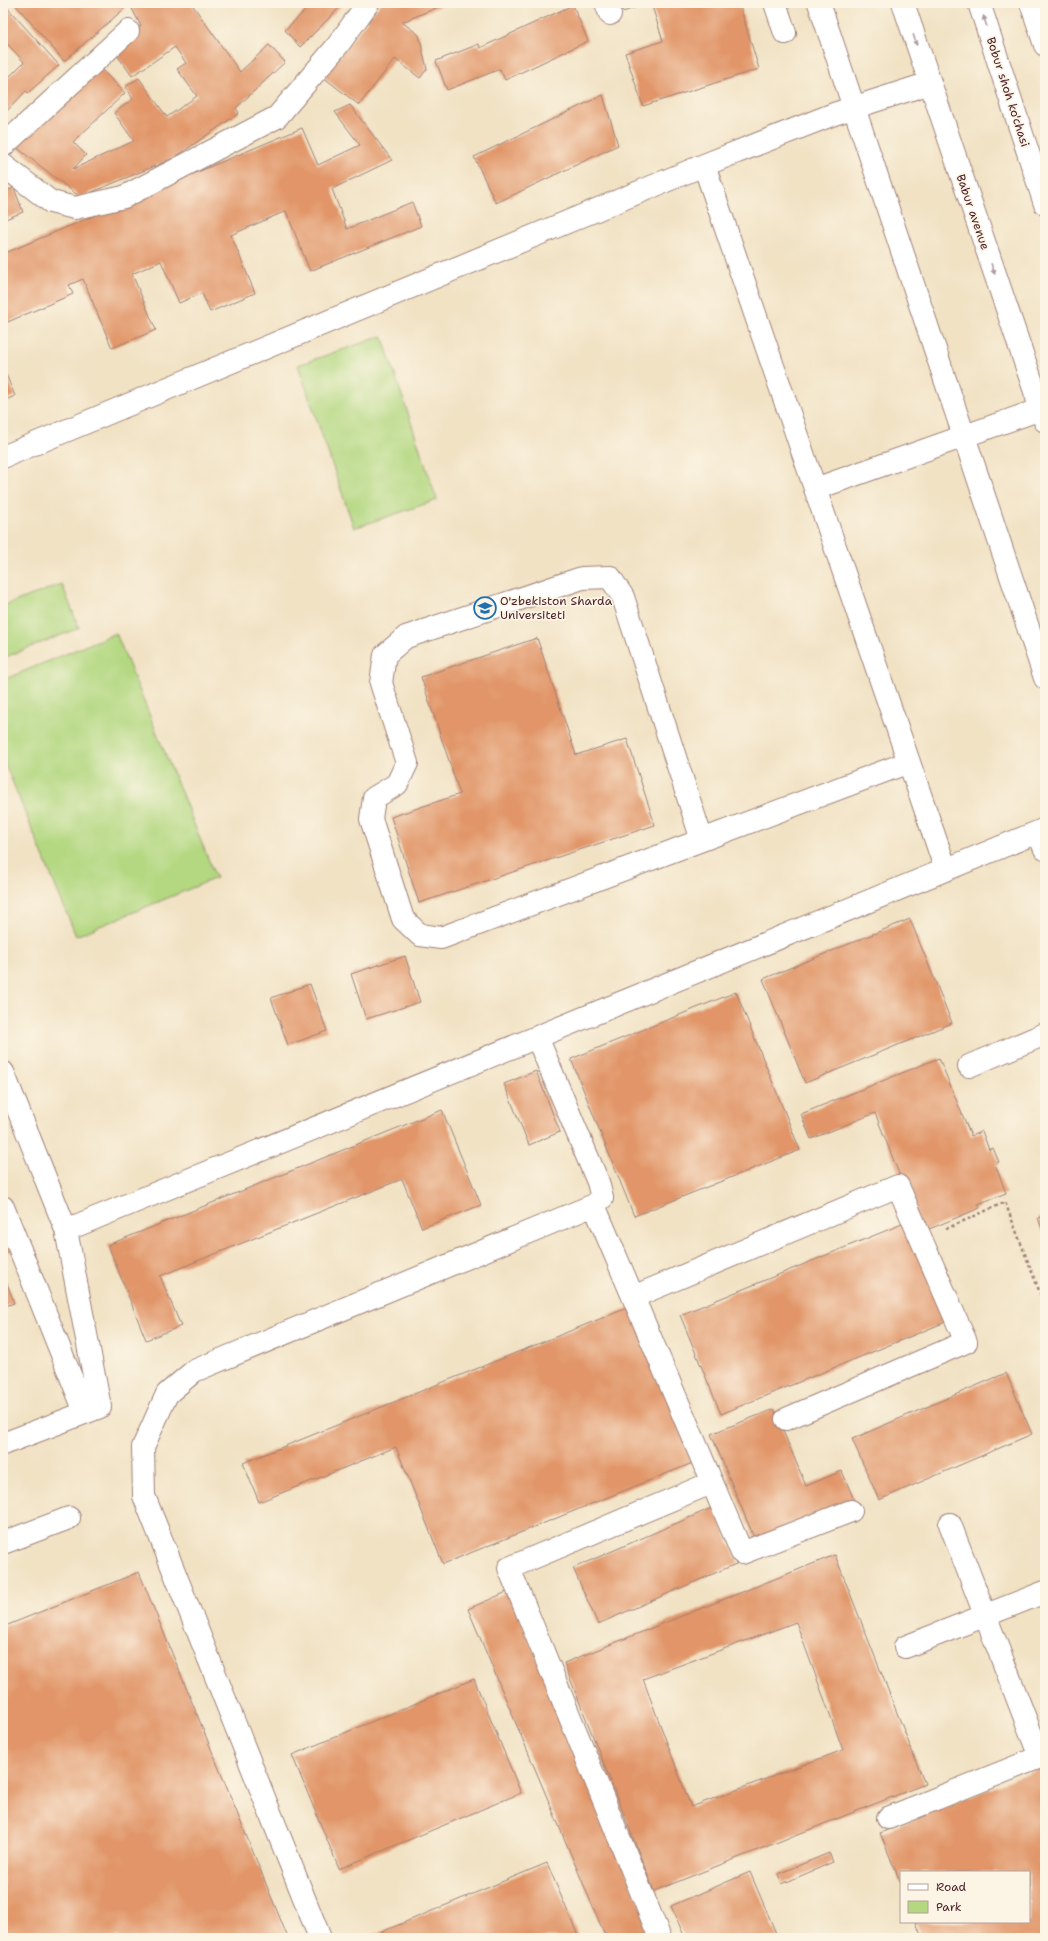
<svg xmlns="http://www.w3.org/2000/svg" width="1048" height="1941" font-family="'Shantell Sans',sans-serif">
<rect width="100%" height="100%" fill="#fcf5e5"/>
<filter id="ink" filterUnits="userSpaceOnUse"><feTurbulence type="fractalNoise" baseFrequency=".025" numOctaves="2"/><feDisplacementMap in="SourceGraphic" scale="8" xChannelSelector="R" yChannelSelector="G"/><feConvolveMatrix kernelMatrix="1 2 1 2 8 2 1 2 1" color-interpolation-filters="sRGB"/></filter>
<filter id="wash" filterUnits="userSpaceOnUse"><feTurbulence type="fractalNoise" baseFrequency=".012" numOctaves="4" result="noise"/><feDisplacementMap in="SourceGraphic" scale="16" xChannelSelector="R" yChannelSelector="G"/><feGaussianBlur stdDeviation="0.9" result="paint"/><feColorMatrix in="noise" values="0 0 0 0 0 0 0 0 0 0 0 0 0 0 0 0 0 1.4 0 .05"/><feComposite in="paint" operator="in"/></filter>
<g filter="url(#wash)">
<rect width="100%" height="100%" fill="#f1e2c4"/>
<path fill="#b3d881" stroke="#7e7c56" d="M382,336L437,500L354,528L298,365Z
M62,584L79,628L3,658V606Z
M116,633L216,878L76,936L3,759V680Z"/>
<g id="blocks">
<path fill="#e19568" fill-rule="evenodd" d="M3,3L59,65L28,93L26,91L3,115V83L24,62L3,39Z
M14,3H123L125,8L64,61Z
M129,3H191L240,72L269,45L285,62L236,108L239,113L174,158L80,197L16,147L100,68L125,93L73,142L86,155L73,169L134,141L114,113L133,99L125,87L139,78L167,117L197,96L177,69L186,63L175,47L132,76L112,48L141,26Z
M313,3H344L300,47L285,30Z
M381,3H448L402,22L419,35L427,69L420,78L395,59L359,105L323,77Z
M620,3H648L623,12Z
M651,3H739L759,69L643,106L625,53L663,41Z
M573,5L588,41L505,80L500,69L447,90L436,61L479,44L480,48Z
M603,95L618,145L496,203L474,157Z
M350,105L392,160L332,189L347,229L412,202L421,226L310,271L286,211L231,235L255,293L210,312L202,293L179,303L161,261L132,274L156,330L112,348L83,279L69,285L73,294L3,324V254L302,128L318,165L360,145L335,112Z
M14,188L23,212L3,220V192Z
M3,367L15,396L3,401Z
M537,638L576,755L627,739L655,825L419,903L391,817L460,794L421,677Z
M910,919L952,1023L805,1083L763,979Z
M405,956L420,1002L366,1019L351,974Z
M310,984L327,1031L288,1045L271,998Z
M736,992L800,1150L634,1216L571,1059Z
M939,1058L971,1136L982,1131L989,1150L993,1148L999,1162L995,1164L1006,1193L978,1204L980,1208L922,1232L875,1113L811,1139L801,1114Z
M536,1071L560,1132L529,1145L504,1084Z
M442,1110L481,1205L422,1228L402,1179L160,1276L181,1326L146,1340L108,1245Z
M1045,1215V1237L1038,1218Z
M907,1222L948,1321L721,1414L680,1315Z
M3,1229L12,1250L3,1254Z
M7,1283L14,1303L3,1307V1284Z
M632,1306L695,1462L443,1564L396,1447L259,1502L243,1463Z
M1006,1373L1032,1434L879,1500L852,1439Z
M774,1409L806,1486L842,1471L854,1500L755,1540L711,1434Z
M714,1507L738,1563L598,1624L573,1568Z
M835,1555L925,1784L654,1891L564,1663ZM796,1622L843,1750L691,1807L643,1679Z
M139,1572L288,1938H3V1627Z
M509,1591L653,1934L644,1938H606L468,1609Z
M474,1679L521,1793L339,1869L292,1755Z
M1045,1767V1938H922L916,1922H1029V1872H901V1884L880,1833Z
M829,1853L833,1862L782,1884L778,1874Z
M547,1863L579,1938H367Z
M750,1872L778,1938H685L671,1906Z"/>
</g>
</g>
<g filter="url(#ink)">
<use href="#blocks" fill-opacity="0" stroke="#9e8078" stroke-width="1"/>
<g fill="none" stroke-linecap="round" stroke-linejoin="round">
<g stroke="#9e8078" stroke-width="24">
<path id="minor" d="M606,3L610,14
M775,3L785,33
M819,3L1045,678
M1031,3L1045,45
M3,146L128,31
M3,165L51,202L75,208L124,197L277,117L338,45L368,3
M704,165L946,870
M3,457L704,165L834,114L930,83
M815,489L1041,409
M610,577L623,597L702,840L441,938L420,935L403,919L371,819L374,798L397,784L407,763L381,683L385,655L406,637L582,578Z
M1038,832L1045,849
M702,840L909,762
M969,1066L1045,1034
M3,1072L66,1230
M594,1205L742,1553L851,1511
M3,1207L85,1412
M633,1297L898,1186L966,1342L786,1419
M3,1444L100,1407L66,1230L1045,829
M3,1543L69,1518
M905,1647L1045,1592
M888,1818L1040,1757L950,1524
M320,1938L144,1496L143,1447L167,1394L194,1371L594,1205L602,1198L598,1182L537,1037
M660,1938L509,1568L711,1483"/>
</g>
<g stroke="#9e8078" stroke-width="24">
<path id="major" d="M903,3L1045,421
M979,3L1045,204"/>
</g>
<path stroke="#9e8078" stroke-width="2.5" stroke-dasharray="3 3" stroke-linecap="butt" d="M946,1229L1005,1202L1045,1306"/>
<use href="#minor" stroke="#fff" stroke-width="22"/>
<use href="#major" stroke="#fff" stroke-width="22"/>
</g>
<defs><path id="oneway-solid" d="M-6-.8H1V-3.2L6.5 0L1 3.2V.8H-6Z"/></defs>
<g fill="#ae9aa0">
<use href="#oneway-solid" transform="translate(985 21) rotate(-108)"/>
<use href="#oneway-solid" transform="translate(915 40) rotate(72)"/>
<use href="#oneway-solid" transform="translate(993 269) rotate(71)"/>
</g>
</g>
<defs>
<g id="university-ring" transform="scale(1.15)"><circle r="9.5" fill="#fcf5e5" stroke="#1f6fb2" stroke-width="1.5"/><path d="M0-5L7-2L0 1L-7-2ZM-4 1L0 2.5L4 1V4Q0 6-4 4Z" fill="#1f6fb2"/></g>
</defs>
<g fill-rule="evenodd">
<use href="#university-ring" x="485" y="608"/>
</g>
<g text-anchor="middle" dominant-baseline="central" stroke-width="3.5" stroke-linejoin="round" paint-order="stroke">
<g font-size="12" fill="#4a1f2b" stroke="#fcf5e5">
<text transform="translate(1008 92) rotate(72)">Bobur shoh ko'chasi</text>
<text transform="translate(973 212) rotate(71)">Babur avenue</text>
</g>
<g font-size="12" fill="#4a1f2b" stroke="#fcf5e5" text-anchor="start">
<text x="500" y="601">O'zbekiston Sharda<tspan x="500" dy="14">Universiteti</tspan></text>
</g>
</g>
<rect width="1048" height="1941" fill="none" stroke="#fcf5e5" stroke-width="16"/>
<rect x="900" y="1871" width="130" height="52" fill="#fcf5e5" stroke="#b59f9b"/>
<rect x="908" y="1884" width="20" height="6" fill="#ffffff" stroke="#b59f9b"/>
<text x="936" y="1891" font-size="12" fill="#4a1f2b">Road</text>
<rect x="908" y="1901" width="20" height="12" fill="#b3d881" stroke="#b59f9b"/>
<text x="936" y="1911" font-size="12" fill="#4a1f2b">Park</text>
</svg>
